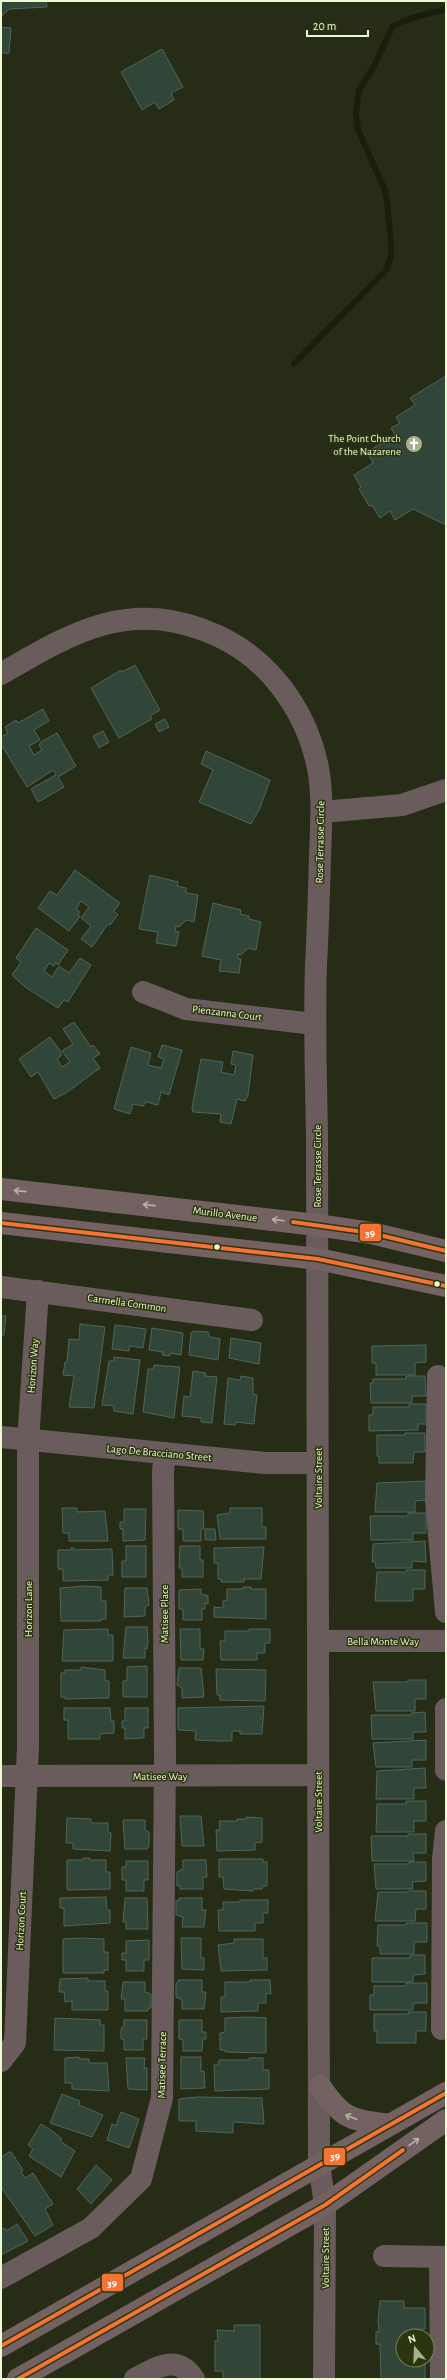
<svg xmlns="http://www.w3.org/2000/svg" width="447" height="2380" font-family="'Alegreya Sans',sans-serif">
<rect width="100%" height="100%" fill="#272c17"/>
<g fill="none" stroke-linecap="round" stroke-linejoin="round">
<path stroke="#1a1f0d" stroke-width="6" d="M294,364L386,270L391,257V243L387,201L384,188L358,130L356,113L359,90L373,68L393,26L412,18L446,9"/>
</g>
<path fill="#324539" stroke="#4f665a" d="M1,1H46L47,7L9,9L1,17Z
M1,27L11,28L9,53H1Z
M162,49L183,87L171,93L174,100L159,109L155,102L142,110L121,72Z
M446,376V525L413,509L395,520L390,511L380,518L372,505L369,506L359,489L361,487L354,475L373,463L367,452L395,435L391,428L400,423L396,417L415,405L410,398Z
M135,665L160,710L150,716L152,719L119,738L91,688L121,670L122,672Z
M43,709L49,721L34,730L40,740L29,746L34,755L42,750L39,745L41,742L57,733L76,766L58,777L64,787L38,802L31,789L56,775L53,770L27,787L1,744V737L8,733L5,727L16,720L18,723Z
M165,719L169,727L159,732L155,724Z
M103,731L109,742L99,748L93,736Z
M206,751L270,780L260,808L251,824L199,802L213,770L201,764Z
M75,870L120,903L114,911L118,915L110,925L108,924L92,947L81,939L91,926L81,918L89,907L81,901L76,909L80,912L78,915L80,916L69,931L38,908L50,891L57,895Z
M150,875L178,882L177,886L186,888V893L198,895L194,922L186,920L179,927L176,926L175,931L179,932L176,946L156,943L158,932L139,929Z
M213,903L241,910L240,914L249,916V919L261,922L256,950L248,948L241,955L238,954V959H241L239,973L219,971L221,960L202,956Z
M36,928L68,950L58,965L56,963L54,966L49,963L44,971L52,977L59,966L69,973L80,958L91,965L68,1002L64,1000L58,1008L25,987L12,975L21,962L16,958Z
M74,1022L91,1047L93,1045L100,1054L93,1058L100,1068L66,1093L54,1099L38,1072L31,1077L19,1059L50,1037L61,1052V1056L57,1059L62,1067L70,1062L62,1051L73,1044L63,1029Z
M162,1045L182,1050L169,1095L161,1092L158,1105L146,1102L143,1106L133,1104L130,1114L114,1109L131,1047L151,1053L148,1065L161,1068L164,1059L158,1057Z
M233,1051L253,1055L248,1095L245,1101L237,1099L231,1124L220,1122L221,1114L193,1112L192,1108L201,1059L223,1062L221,1072L234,1075L236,1065L231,1064Z
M1,1316H6L4,1335H1Z
M80,1324L105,1327L94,1408L69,1407L74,1376L63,1375L65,1362H67L69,1339L79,1340Z
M115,1325L146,1329L143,1348L129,1346V1351L112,1349Z
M152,1328L183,1333L181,1355L170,1353V1356L162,1355L163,1352L149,1350Z
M194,1331L208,1332L210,1337L220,1339L218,1360L189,1355L191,1333Z
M231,1338L261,1343L259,1364L229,1358Z
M426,1345V1362L415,1363V1375H376V1363H372V1346Z
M114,1357L140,1360L133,1414L114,1411V1406L102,1405L109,1361H114Z
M154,1365L180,1367L174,1418L143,1412L148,1369H153Z
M193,1371L206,1373L205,1376L217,1377L212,1423L201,1422V1418L182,1416L184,1396L190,1397Z
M241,1376L253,1378V1394L257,1395L254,1424L236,1422L235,1425L224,1424L228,1378L240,1380Z
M406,1376H425L426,1396H412V1403H371L370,1383H373V1379H406Z
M409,1404H426V1424H418V1430L369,1431V1415H373V1407H409Z
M405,1433H425V1452H414L413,1463H379V1456H377V1435H405Z
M426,1481V1500L415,1501V1512H375L377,1483Z
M62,1508H77V1512L105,1511L108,1541H69V1533H63Z
M230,1508H262V1527H266V1539H220L217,1515L230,1513Z
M124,1509H146L145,1540L123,1541V1529H120V1522H124Z
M178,1510L203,1511L204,1529H201V1541H183V1529H178Z
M408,1513H426V1533H413V1540H371L370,1516H408Z
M205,1529H215L216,1540H205Z
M425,1541L426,1562L412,1561V1568H376L375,1562H372L373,1544Z
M126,1546H146V1577H122V1561H126Z
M180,1546H200V1560H203V1577H182V1568H179Z
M264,1547L261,1579H244V1582H221V1579H218V1563H214V1548Z
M71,1548H74V1550L112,1549L113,1575H108V1580L63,1581V1569H58V1550H71Z
M406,1570H425V1589H413V1601H375L377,1572H406Z
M85,1586L101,1587V1601H106V1619H101V1621H61L60,1588Z
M243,1587H251V1589H266V1619L214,1617V1607L223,1608V1601L227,1600V1589H243Z
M125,1588H147L149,1605L145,1607V1616L124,1617Z
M201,1589V1594L208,1596V1604L205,1603V1609H202V1620H183V1609H179V1590Z
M126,1627H147L148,1641L147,1649L145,1648V1658H123Z
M108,1629V1635H113V1661H62L64,1630Z
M180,1629H200V1649H204L203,1660H181Z
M249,1629H270V1643H265V1653H257V1660H221L220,1641H225V1631H249Z
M147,1666V1697H123V1681H127V1667Z
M81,1667L105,1670V1681H109V1698L65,1699V1697H61V1673H65V1670H81Z
M179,1668H201L204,1697L182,1698V1688L177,1685Z
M216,1669L266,1670L265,1701L220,1700V1695H217Z
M408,1680H426V1699H415V1711H376L373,1682H408Z
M264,1706L262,1734H240V1731H232V1741H217L195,1740L196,1731L178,1730V1708Z
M64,1708H110L111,1721H114V1733L100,1734V1739H68V1720H64Z
M125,1708H148V1728H144V1738L125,1739V1728H122V1721H125Z
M425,1712L426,1732H413V1739H372L371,1715H411V1713Z
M426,1740V1760H412V1767H376L373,1743Z
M425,1768L426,1788H414V1799H376L377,1771Z
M406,1801H426V1821H414V1832H376L377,1804H406Z
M180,1816H201L204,1846H182Z
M246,1817L262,1818V1842L255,1843V1850L217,1851L216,1830H220L219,1821H237V1819H246Z
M67,1818L91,1819V1823H108V1832L111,1833L110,1851L73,1849V1843H66Z
M123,1820H145V1830L149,1832V1846L147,1849H125Z
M408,1834H426V1853H413L414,1861H372L371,1836H408Z
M83,1858H90V1860H106V1872H110V1889L67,1890V1860H83Z
M219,1859H263V1862H267V1886H262V1889H253V1891L224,1889L223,1877H219Z
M183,1860H206L207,1877H203V1889H180V1886H177V1872L183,1869Z
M126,1861H148V1880H144V1891H126V1880H122V1867H126Z
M409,1862H426V1881L412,1882L413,1889H376L374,1864H409Z
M408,1891H426V1909H416L415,1921H375L378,1892H408Z
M106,1897L107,1910H110V1923L64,1926V1908H60V1898Z
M125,1898H147L148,1929H126V1922H123Z
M179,1898H202V1910H206L204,1927H182L183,1917L176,1915V1901H179Z
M240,1900H268V1913H263V1923H255V1931H219L218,1910H223V1902H240Z
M406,1923H427V1942H414V1954H380V1946H377L378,1925H406Z
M80,1938L104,1939V1952H108V1970H104V1973H63V1939Z
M181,1938H201V1958H204V1970L182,1969Z
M234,1939H263V1958H267V1970L221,1971L218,1945L234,1943Z
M149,1940V1960H144V1971H126V1960H122V1953H126V1941Z
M410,1955H425V1974L413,1975V1982H372V1958H410Z
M88,1978V1981H105V1991H108V2010H72V2001L65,2002L64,1992H59L60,1979Z
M178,1980H202V1992H206L204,2009H182V2000L176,1997V1983H178Z
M250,1980H270L271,1994L266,1993V2003H258V2011L221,2012V1997H225V1982H250Z
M123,1982H145V1992L151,1994V2008H148V2011H125V1999H121Z
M406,1983H427V2003H413V2010H370V1995H374V1986H406Z
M408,2012H426V2031H416V2043H377V2031H374V2014H409Z
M249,2017L266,2018V2053L225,2052V2050H220V2033L225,2032V2018Z
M55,2018L100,2020V2025H104V2051L54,2050Z
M124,2020H147V2039H143V2050H124V2039H121V2032L122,2027H124Z
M179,2020H202V2032H206V2039H203L202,2051H183V2040L179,2039Z
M79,2057V2059H89V2063H107L109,2091L72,2089V2083H65V2058Z
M181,2057H201V2072L204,2071L205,2088L181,2089Z
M126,2058H145L144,2068H147V2090L128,2089Z
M249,2058H263V2070H269V2089L215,2091L214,2065H218L219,2060H250Z
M62,2094L80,2101L79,2105L103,2115L92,2137L50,2123Z
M197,2097L262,2098L264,2124L233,2122V2133L196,2131V2121H179V2099Z
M121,2112L139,2119L129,2148L107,2140L112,2124L116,2126Z
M41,2124L55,2133L62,2139L60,2141L75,2151L61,2177L29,2156L33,2149L28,2145Z
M9,2152H11L23,2170L21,2172L25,2178L33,2173L53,2204L45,2209L53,2225L35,2236L1,2187V2157Z
M96,2165L112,2180L91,2204L77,2189Z
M17,2224L28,2241L1,2255V2230L4,2228L6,2231Z
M380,2301H404V2308H425V2329H422V2336H403V2360L425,2361V2379H381L380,2344H376V2332H379L378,2320Z
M234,2325H260V2379H221L223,2378V2371H215V2341H218L217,2330L234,2331Z"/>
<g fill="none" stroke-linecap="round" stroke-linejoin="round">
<path stroke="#6a5c5d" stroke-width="22" d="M1,674C76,630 132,597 218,636C268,659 303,707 316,759C324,790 321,825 320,856C319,892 318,929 316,965C314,1022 316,1079 317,1136L319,2164L325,2205L324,2379
M322,812L402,805L446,790
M143,992L186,1009L314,1024
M1,1287L252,1320
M438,1376L436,1501L446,1612
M1,1437L265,1463H318
M319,1641H446
M446,1709V1770
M1,1776L318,1775
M442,2029L443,1859L446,1831
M1,2061L15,2043L28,1747V1441L38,1291
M384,2256L446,2257
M440,2257L441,2379
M1,2278L91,2228L141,2179L162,2098L165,1756L163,1471L165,1453
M135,2379C155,2368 177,2353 194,2379"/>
<path stroke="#746262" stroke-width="22" d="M1,1189L317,1225L371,1233L446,1251
M1,1223L318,1259L446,1286
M320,2086C343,2120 350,2119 389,2125
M1,2346L446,2093
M18,2379L325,2205L446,2120"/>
<g stroke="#2b350e" stroke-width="7">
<path id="bus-1" d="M293,1222L371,1233L446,1251
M1,1223L318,1259L446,1286
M1,2346L446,2093
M18,2379L325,2205L403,2150"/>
</g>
<use href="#bus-1" stroke="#f57335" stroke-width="4"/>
</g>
<defs><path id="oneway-shaft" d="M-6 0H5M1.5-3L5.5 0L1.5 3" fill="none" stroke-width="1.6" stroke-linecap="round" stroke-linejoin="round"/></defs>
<g stroke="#b6b5a0">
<use href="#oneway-shaft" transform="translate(20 1191) rotate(-174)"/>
<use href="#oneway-shaft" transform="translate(149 1205) rotate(-174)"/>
<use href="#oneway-shaft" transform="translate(278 1220) rotate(-173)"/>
<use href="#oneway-shaft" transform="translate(351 2117) rotate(-159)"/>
<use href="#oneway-shaft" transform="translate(414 2142) rotate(-35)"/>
</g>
<defs>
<g id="church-disc" transform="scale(0.9)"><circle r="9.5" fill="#a7b191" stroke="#2b350e"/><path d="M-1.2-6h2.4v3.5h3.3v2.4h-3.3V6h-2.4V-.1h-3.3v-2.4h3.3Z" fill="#fff"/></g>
</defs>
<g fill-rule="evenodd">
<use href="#church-disc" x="414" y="444"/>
</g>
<g fill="#ecf9d3" stroke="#2b350e" stroke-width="1.5">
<circle cx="217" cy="1247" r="3.5"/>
<circle cx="437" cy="1284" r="3.5"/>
</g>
<g text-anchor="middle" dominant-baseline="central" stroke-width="3" stroke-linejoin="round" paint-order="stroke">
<g font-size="11" fill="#ecf9d3" stroke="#2b350e" text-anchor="end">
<text x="401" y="438">The Point Church<tspan x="401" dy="13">of the Nazarene</tspan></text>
</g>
<g font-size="11" fill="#ecf9d3" stroke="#2b350e">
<text transform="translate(320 842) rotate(-89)">Rose Terrasse Circle</text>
<text transform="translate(227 1013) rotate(7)">Pienzanna Court</text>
<text transform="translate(317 1166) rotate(-90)">Rose Terrasse Circle</text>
<text transform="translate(225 1214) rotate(7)">Murillo Avenue</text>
<text transform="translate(127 1303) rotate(8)">Carmella Common</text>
<text transform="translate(33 1366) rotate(-86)">Horizon Way</text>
<text transform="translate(159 1453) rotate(5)">Lago De Bracciano Street</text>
<text transform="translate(318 1478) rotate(-90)">Voltaire Street</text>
<text transform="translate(28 1609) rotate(-90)">Horizon Lane</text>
<text transform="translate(164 1614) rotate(-90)">Matisee Place</text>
<text x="383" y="1641">Bella Monte Way</text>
<text x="160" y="1776">Matisee Way</text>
<text transform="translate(318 1802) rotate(-90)">Voltaire Street</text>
<text transform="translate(21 1921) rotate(-87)">Horizon Court</text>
<text transform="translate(162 2065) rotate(-89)">Matisee Terrace</text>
<text transform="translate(325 2258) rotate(-90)">Voltaire Street</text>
</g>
</g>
<g stroke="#2b350e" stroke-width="1.5">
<rect x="359" y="1223" width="23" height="19" rx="4" fill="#f57335"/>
<rect x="323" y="2147" width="23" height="19" rx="4" fill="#f57335"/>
<rect x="101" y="2273" width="23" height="19" rx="4" fill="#f57335"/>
</g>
<g font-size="11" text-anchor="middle" font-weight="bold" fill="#fff">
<text x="370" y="1237">39</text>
<text x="335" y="2160">39</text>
<text x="112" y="2287">39</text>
</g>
<rect width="447" height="2380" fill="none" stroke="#ecf9d3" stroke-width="4"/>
<g transform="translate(415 2348) rotate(341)"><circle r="19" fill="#2b350e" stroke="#78835d"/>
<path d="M0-3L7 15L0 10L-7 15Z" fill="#a7b191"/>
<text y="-6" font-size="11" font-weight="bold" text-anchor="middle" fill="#ecf9d3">N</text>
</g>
<path d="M307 30v6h61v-6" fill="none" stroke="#ecf9d3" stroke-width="2"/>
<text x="313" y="30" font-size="12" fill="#ecf9d3" stroke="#2b350e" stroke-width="3" paint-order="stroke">20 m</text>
</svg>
